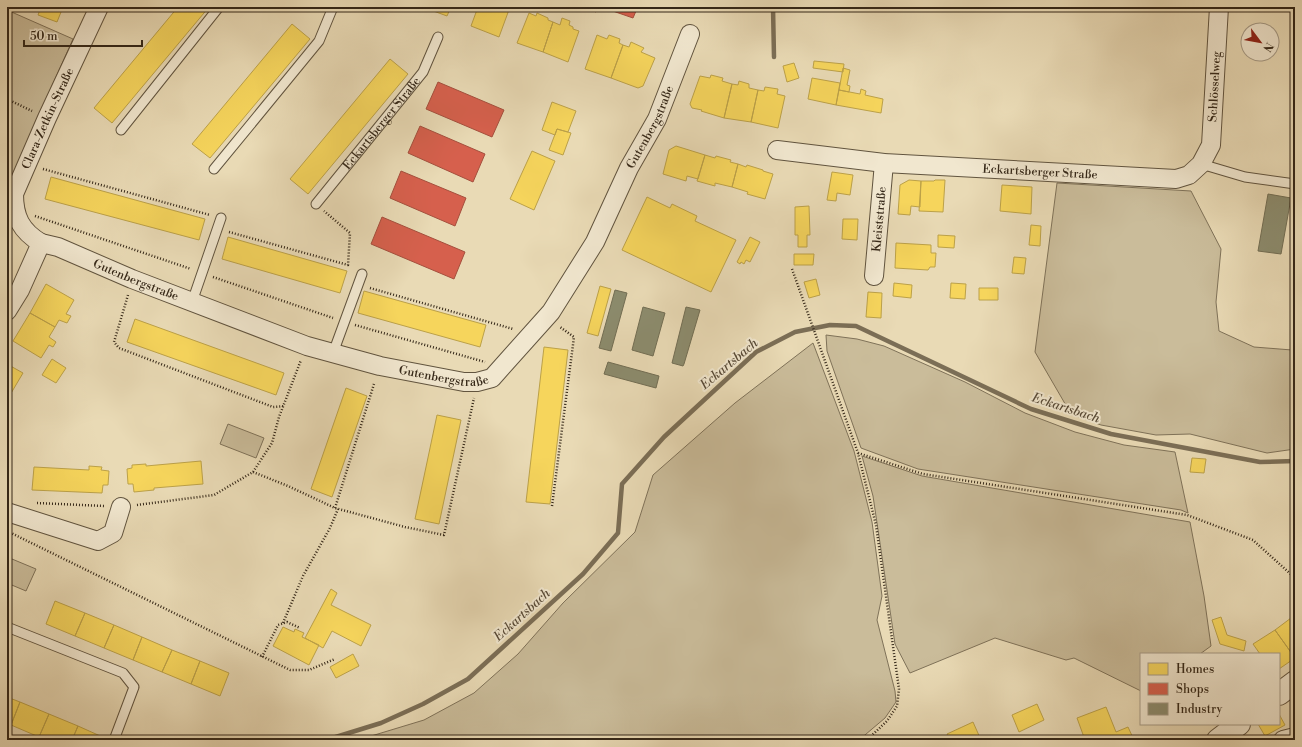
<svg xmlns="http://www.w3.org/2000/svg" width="1302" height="747" font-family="'Libre Bodoni',serif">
<rect width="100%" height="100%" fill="#e9dab5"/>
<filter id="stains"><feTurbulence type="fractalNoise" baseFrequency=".005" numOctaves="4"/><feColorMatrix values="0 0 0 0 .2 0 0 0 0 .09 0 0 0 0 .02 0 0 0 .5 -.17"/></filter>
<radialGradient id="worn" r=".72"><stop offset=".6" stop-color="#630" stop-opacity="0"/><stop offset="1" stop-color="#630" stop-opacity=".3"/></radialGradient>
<path fill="#cabc9a" stroke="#7f7259" d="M7,10L73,39L7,187Z
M1057,183L1191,191L1221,249L1216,302L1219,331L1254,347L1292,350L1295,347V449L1267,453L1190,434L1156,435L1101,425L1071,414L1035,352Z
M826,335L857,339L884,346L965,382L1025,413L1075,432L1124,445L1175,452L1188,513L1181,510L918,469L861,448L827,351Z
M813,343L854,451L872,522L882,596L877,620L895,691L896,702L885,718L859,740H358L424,720L474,693L518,654L563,603L635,532L653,475L735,403Z
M228,424L264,438L256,458L220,444Z
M862,456L922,476L1190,522L1204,596L1211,646L1200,654H1141V691L1074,658L1066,660L995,638L910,673L895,644L873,496Z
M12,559L36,569L26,591L7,583V572Z"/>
<path fill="#f6d55c" stroke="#bca148" d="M41,7H63L57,22L38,15Z
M178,7H209L112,123L94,108Z
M429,7H451L447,16L428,9Z
M478,7H510L499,37L471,26Z
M529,13L536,16L537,13L548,18V20L553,22L543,52L517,43Z
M562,18L570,21L569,25L573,27V29L579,31L568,62L543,52L553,22L560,25Z
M292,24L310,39L210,158L192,144Z
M597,35L607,39L609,35L620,39L619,43L623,45L611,78L585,69Z
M631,42L644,48L641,52L655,58L643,86L638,88L611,78L623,45L629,47Z
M390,59L408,74L308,194L290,179Z
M814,61L844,64L843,72L813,68Z
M794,63L799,78L787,82L783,66Z
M843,68L850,70L847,85L850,86L849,92L839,90Z
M711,75L723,78L722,81L732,84L724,118L701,111L702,110L692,108L690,104L700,76L710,78Z
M812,78L840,83L836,105L808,99Z
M739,81L749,84V88L758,90L751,122L724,118L732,84L738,85Z
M765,87L778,89L777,94L785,96L778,128L751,122L758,90L764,91Z
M861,89L866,91L865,95L883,99L881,113L836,105L839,90L860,94Z
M552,102L576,111L568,132L557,129L555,135L542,130Z
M557,129L571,133L563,155L549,150Z
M676,146L705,155L698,179L687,176L686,181L663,174L669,150Z
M532,151L555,161L534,210L510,199Z
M705,155L715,158L716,156L731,160L730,162L738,164L732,187L715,183V186L697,181Z
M738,164L746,167L747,165L763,170V171L773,174L765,199L747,194L748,192L732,187Z
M832,172L853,175L850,195L837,193L836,201L827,200Z
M51,177L205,219L199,240L45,199Z
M909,180L921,181L920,207L911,206L910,215L898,214L900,185Z
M935,180H945L943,212L919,211L921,181H934Z
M1002,185L1032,187L1031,214L1000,211Z
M647,197L670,208L672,204L697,216L695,221L736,240L711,292L622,250Z
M809,206L810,235H807V247H798V235H795V207Z
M843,219H858L857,240L842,239Z
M1031,225L1041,226L1040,246L1029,245Z
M938,235L955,236L954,248L938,247Z
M228,237L347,271L340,293L222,259Z
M750,237L760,242L750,262L746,260L744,264L741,262L740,264L737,262Z
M896,243L931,245V253H936L935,267H930L928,270L895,268Z
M794,254H814L813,265H794Z
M1014,257L1026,258L1024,274L1012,273Z
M816,279L820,295L809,298L804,282Z
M894,283L912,285L911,298L893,296Z
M951,283L966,284L965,299L950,298Z
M46,284L74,300L66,314L71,316L67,323L59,320L55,327L30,313Z
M600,286L611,289L598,336L587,333Z
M979,288H998V300H979Z
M364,291L486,325L480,347L358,313Z
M868,292L882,293L881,318L866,317Z
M30,313L55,327L49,337L56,342L53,347L49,345L41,358L13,341Z
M135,319L284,373L276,395L127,342Z
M544,347L568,350L550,504L526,502Z
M52,359L66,368L56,383L42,375Z
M7,364L23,373L7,400Z
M346,388L367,396L332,497L311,489Z
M437,415L461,420L439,524L415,519Z
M1192,458L1206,459L1204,473L1190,472Z
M201,461L203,484L154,488V490L134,492L133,484H128L127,469L132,468V465L146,464V466Z
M89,466L102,467L101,470L109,471L108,485H103L102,493L32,490L34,467L89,470Z
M331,589L337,593L331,605L371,625L361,646L332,631L323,648L305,638Z
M55,601L85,613L75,636L46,624Z
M85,613L114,625L104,648L75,636Z
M1295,615V658L1275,630Z
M1221,617L1227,635L1246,641L1244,651L1220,644L1212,620Z
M114,625L142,637L133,660L104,648Z
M283,627L294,632L295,629L304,633L302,637L319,645L309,665L273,646Z
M1275,630L1295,658L1279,669V654H1260L1253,644Z
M142,637L172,650L162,672L133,660Z
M172,650L200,661L191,684L162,672Z
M353,654L359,666L336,678L330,667Z
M200,661L229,673L220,696L191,684Z
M7,697L20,702L11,725L7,724Z
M20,702L49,714L39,737L11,725Z
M1037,704L1044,720L1019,732L1012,715Z
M1106,707L1116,732L1128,727L1134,740H1085L1077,718Z
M49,714L78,726L72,740H47L39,737Z
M1279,714L1285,725L1265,736L1258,724H1279Z
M973,722L981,740H950L947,734Z
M78,726L107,739V740H72Z"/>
<path fill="#d6604d" stroke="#a54f3d" d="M589,7H598L596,12L588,9Z
M607,7H624L636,11L633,18L607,9Z
M624,7H637L636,11Z
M438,82L504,110L492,137L426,109Z
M420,126L485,154L473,182L408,153Z
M401,171L466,198L455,226L390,198Z
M382,217L465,252L454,279L371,244Z"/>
<path fill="#8c8c6e" stroke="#726e54" d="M1268,194L1291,198L1281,254L1258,251Z
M615,290L627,293L611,351L599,348Z
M643,307L665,313L653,356L632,350Z
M686,307L700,310L684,364L683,366L672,363Z
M608,362L659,376L656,388L604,374Z"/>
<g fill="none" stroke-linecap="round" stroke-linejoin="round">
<path stroke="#7b6e56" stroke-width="4.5" d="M773,7L774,57
M326,740L381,723L423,704L468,679L583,574L618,533L622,484L664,437L756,352L795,332L830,325L856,326L1031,409L1111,434L1260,462L1295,461"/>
<g stroke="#61543f" stroke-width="11">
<g id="service">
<path d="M121,130L219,7"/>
<path d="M1201,164L1245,177L1295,184"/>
<path d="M214,169L319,41L333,7"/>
<path id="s1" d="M316,204L423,72L438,37"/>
<path d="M192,302L221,218"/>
<path d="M333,353L362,274"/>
<path d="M7,627L123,673L134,687L114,740"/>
</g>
</g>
<g stroke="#61543f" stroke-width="20">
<g id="minor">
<path id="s2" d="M777,150L884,163L1176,179L1189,175L1201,164L1211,145L1219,7"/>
<path id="s3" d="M41,243L58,247L132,279L307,346L380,366L464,382H477L492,378L551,312L595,242L629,168L657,119L690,34"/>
<path id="s4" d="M874,276L884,163"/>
<path id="s5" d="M7,311L20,290L41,243C21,231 14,217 14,194L47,118L99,7"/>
<path d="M7,512L98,541L113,533L121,507"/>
<path d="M1283,740L1295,737"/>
</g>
</g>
<g stroke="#61543f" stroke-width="24">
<path id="tertiary" d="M1279,694L1295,682
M1218,740L1239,724"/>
</g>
<path stroke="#342718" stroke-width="2.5" stroke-dasharray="1 2" stroke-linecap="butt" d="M7,99L32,111
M43,169L210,215
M35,216L191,269
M229,232L348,265L350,233L324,211
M792,269L858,453L876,525L899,689L897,706L887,721L867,740
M213,277L333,318
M370,288L513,329
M128,295L114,342L119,348L273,407L285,406
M355,325L485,362
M858,453L923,474L1187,515L1253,540L1295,578
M253,472L288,486L335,508L405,527L444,535L474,398
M37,503L104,506
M137,505L214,495L253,472L272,443L279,417L301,360
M552,506L574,337L560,327
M335,508L374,384
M7,531L290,670H309L335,659
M283,623L303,576L330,528L338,509
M262,657L278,625L287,622L300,628"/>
<use href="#service" stroke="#f1e7cf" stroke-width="9"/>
<use href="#minor" stroke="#f1e7cf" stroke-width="18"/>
<use href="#tertiary" stroke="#f1e7cf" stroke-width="22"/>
</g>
<g text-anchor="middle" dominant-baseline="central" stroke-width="4" stroke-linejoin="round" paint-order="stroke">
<g font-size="12" fill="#342718" stroke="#f1e7cf">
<text stroke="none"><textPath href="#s2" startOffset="510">Schlösselweg</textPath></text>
<text stroke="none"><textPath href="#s5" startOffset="218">Clara-Zetkin-Straße</textPath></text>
<text stroke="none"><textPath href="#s1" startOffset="104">Eckartsberger Straße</textPath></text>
<text stroke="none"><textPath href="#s3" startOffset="774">Gutenbergstraße</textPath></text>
<text stroke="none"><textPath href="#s2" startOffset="264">Eckartsberger Straße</textPath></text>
<text stroke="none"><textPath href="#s4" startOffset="57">Kleiststraße</textPath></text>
<text stroke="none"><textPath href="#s3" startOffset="102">Gutenbergstraße</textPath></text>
<text stroke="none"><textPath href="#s3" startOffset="426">Gutenbergstraße</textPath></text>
</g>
<g font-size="13" font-style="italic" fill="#584a37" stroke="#f1e7cf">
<text transform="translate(729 364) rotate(-40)">Eckartsbach</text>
<text transform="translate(1066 408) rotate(18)">Eckartsbach</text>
<text transform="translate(522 615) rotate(-42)">Eckartsbach</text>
</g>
</g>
<rect width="1302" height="747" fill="none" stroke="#e9dab5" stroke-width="24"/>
<rect x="8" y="8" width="1286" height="731" fill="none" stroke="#342718" stroke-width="2"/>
<rect x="12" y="12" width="1278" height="723" fill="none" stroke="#342718"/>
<rect x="1140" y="653" width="140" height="72" fill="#f1e7cf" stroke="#a59a86"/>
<rect x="1148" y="663" width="20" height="12" fill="#f6d55c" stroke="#a59a86"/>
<text x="1176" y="673" font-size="12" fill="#342718">Homes</text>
<rect x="1148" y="683" width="20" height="12" fill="#d6604d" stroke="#a59a86"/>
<text x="1176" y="693" font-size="12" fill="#342718">Shops</text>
<rect x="1148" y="703" width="20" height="12" fill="#8c8c6e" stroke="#a59a86"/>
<text x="1176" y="713" font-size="12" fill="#342718">Industry</text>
<g transform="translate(1260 42) rotate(122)"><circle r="19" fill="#f1e7cf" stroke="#a59a86"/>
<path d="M0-3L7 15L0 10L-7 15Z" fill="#8f2418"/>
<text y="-6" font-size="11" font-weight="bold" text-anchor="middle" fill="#342718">N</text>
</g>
<path d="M24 40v6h118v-6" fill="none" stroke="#342718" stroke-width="2"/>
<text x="30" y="40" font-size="12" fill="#342718" stroke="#f1e7cf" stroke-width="3" paint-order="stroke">50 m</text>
<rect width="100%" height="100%" filter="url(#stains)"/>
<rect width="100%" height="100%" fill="url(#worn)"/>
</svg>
